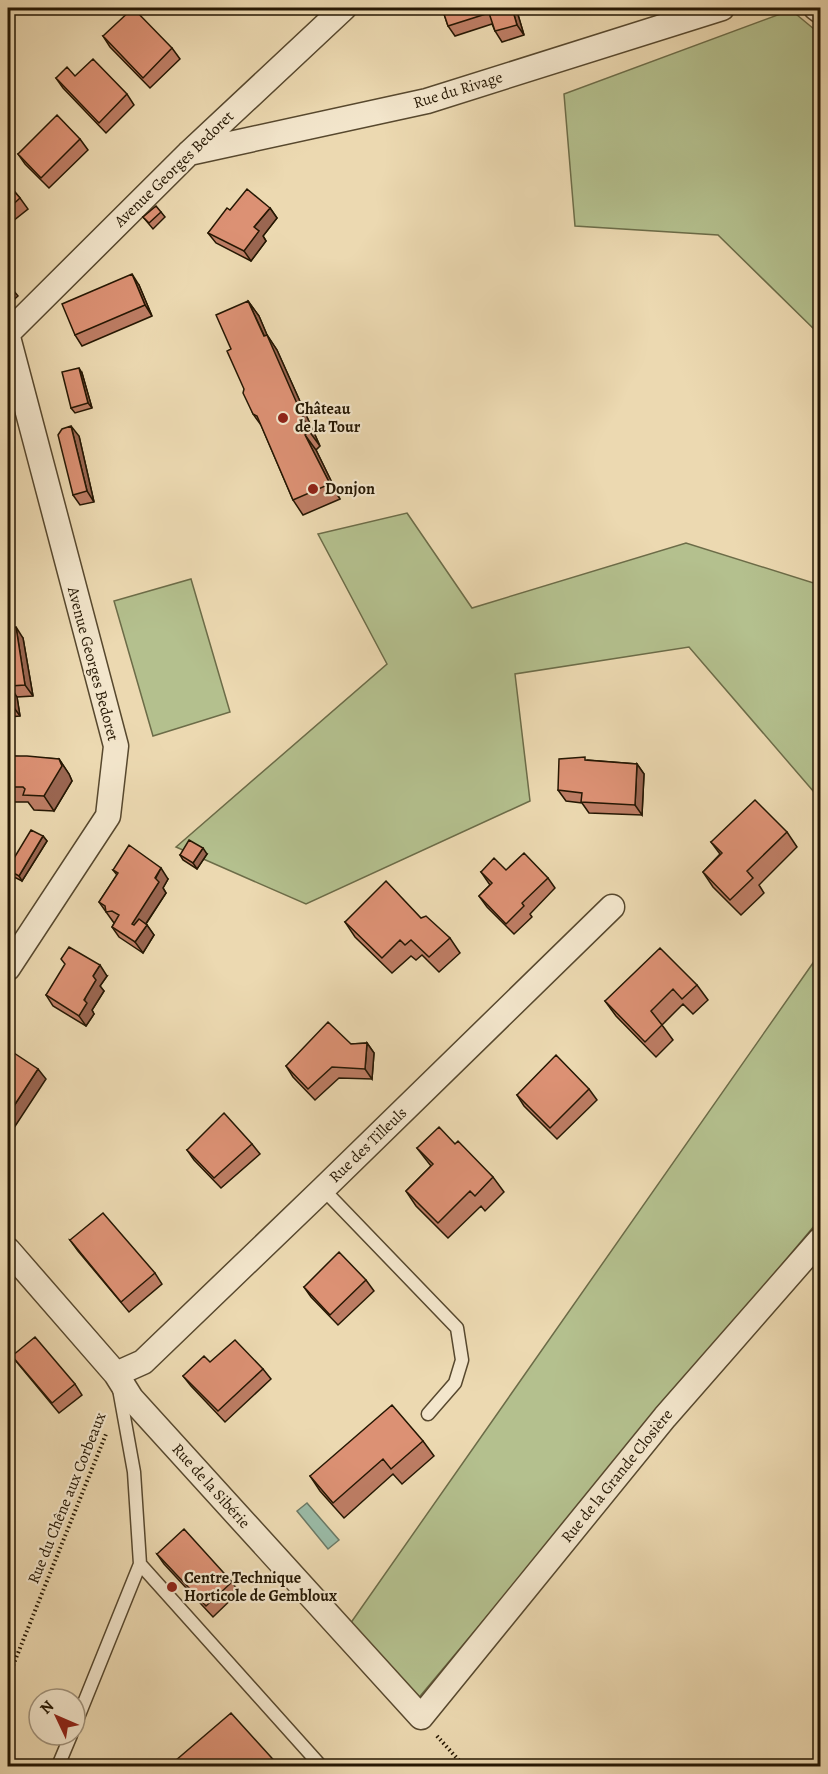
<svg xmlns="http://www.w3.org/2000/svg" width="828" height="1774" font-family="Alegreya,serif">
<rect width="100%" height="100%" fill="#ecd9b1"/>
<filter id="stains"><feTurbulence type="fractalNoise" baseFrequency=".00333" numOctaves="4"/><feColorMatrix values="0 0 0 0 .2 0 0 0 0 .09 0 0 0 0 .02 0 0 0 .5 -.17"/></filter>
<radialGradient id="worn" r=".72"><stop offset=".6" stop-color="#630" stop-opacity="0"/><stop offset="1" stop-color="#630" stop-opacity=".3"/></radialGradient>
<path fill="#b4c08e" stroke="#6c6c48" stroke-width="1.5" d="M791,10L820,34V335L718,235L575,226L564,94Z
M407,513L472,608L686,543L820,585V799L689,647L515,674L530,801L306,904L176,847L387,664L318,534Z
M191,579L230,712L153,736L114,601Z
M820,953V1219L416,1701L350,1624Z"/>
<path fill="#9abba7" stroke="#6b7965" stroke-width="1.5" d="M307,1503L339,1540L328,1549L297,1511Z"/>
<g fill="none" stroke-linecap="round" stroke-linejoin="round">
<g stroke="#57482e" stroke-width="15">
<path id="service" d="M323,1189L457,1328L462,1360L455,1383L428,1414
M119,1389L134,1472L140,1564L321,1766
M75,1725L140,1564
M58,1766L71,1735"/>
</g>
<g stroke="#57482e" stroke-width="27">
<path id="minor" d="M816,8L820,11
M189,153L427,101L722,8
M8,333L189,153L344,8
M8,337L116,746L108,816L8,968
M8,1250L116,1374L131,1398L421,1717L665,1417L820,1240
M116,1374L143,1362L323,1189L612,907"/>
</g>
<path stroke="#251703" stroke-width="4" stroke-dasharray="1.5 3" stroke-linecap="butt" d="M8,1678L106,1434
M437,1736L464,1766"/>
<use href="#service" stroke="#f3e6cc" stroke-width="12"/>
<use href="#minor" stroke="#f3e6cc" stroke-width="24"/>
</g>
<path fill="#bd7d64" stroke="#251703" stroke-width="1.5" d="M442,8H516L524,35L502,42L495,31L492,24L455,36L448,26Z
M103,36L172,48L180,59L150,88L110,47Z
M75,76L127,94L134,105L106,133L63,88L56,78Z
M80,139L88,150L49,188L25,164L18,154Z
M8,184L20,198L28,209L8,225Z
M270,208L277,218L263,236L266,241L251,261L216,243L208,233L230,210Z
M161,212L165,217L153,229L143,217Z
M8,284L18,296L8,305Z
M139,285L152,316L82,346L75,335Z
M248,301L259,316L267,335L277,350L320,446L316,450L340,499L303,515L293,500L261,425L253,414L231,349Z
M82,373L92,408L75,413L71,408Z
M79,436L94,502L80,505L73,495Z
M8,628L23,638L33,696L17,697L20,716L8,717Z
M8,756L59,759L69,774L72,781L54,811L34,810L28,802H8Z
M587,760L637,764L644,774L642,815L589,813L582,803L566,801L558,790Z
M787,832L797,847L759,885L764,893L741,915L713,887L703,872L720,854L711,842Z
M43,836L47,841L22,881L10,875L8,870Z
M207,854L197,869L183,860L180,855Z
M113,870L168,879L163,888L166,893L146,924L154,935L143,953L119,937L112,927L115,922L114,923L99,902L117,875Z
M506,870L548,878L555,888L530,914L532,917L514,934L487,907L479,896L490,885L481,872Z
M421,918L450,938L460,953L439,972L422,955L416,960L411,956L392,973L355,937L345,922Z
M107,976L100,986L104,991L92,1010L94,1014L86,1026L53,1006L46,995Z
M697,985L708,1000L693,1014L683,1004L662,1025L673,1040L656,1057L616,1016L605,1001Z
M367,1043L374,1053L372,1079L339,1078L315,1100L293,1077L286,1066L351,1044Z
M589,1089L597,1100L557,1139L524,1106L517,1095Z
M252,1144L260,1154L221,1188L194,1160L187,1150Z
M455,1144L493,1177L504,1192L485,1211L481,1206L448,1238L416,1206L406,1191L431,1166L417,1148Z
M70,1240L155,1273L162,1284L129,1312L78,1251Z
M366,1280L374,1291L338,1325L311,1297L304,1287Z
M12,1356L75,1384L82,1395L59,1413L20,1366Z
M210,1362L263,1369L271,1379L225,1422L191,1386L183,1376Z
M423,1441L434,1456L402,1484L393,1474L344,1518L320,1491L310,1476Z
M157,1554L232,1582L239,1592L213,1617L164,1564Z"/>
<path fill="#9a6651" stroke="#251703" stroke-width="1.5" d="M512,8H516L524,35L517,25Z
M270,208L277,218L263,236L266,241L251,261L244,251L254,227Z
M132,274L139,285L152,316L145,305Z
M248,301L259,316L267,335L277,350L320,446L309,431Z
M79,368L82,373L92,408L88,403Z
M71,426L79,436L94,502L87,491Z
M305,435L316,450L340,499L330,484Z
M16,627L23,638L33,696L25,685Z
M10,686L17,697L20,716L12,705Z
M59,759L69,774L72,781L54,811L44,796Z
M637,764L644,774L642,815L635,805Z
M43,836L47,841L22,881L19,876Z
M203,848L207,854L197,869L193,863Z
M161,868L168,879L163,888L166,893L139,934L132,924Z
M8,872L14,881L8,891Z
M147,925L154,935L143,953L135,942Z
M100,965L107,976L100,986L104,991L92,1010L94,1014L86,1026L79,1016L93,976Z
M367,1043L374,1053L372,1079L365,1069Z
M38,1069L46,1079L8,1137V1115Z"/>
<path fill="#dc9174" stroke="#251703" stroke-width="1.5" d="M133,8L172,48L143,78L103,36Z
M442,8H512L517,25L495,31L489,13L448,26Z
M93,59L127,94L99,123L56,78L67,67L75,76Z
M57,115L80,139L41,178L18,154Z
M8,184L20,198L8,209Z
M247,189L270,208L254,227L259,231L244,251L208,233L227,208L230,210Z
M156,206L161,212L149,223L143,217Z
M132,274L145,305L75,335L62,304Z
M8,284L14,291L8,297Z
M248,301L264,336L267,335L309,431L305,435L330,484L293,500L257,416L253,414L243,393L244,389L227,351L231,349L216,315Z
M79,368L88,403L71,408L62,372Z
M71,426L87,491L73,495L58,435L62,429Z
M16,627L25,685L10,686L12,705L8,706V628Z
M8,756H27L59,759L62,766L44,796L23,795L25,789L23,787H8Z
M585,757V760L637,764L635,805L581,802L582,793L558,790L559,759Z
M755,800L787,832L747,871L753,878L730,900L703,872L722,853L711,842Z
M31,830L43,836L19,876L8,870V868Z
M189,840L203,848L193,863L180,855Z
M129,845L161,868L155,878L159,882L132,924L134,925L139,919L147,925L135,942L112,927L119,915L112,911L106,912L105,906L99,902L118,873L113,870Z
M524,853L548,878L522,903L524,906L506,924L479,896L492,883L481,872L494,858L506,870Z
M386,881L421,918L426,916L450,938L429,957L411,940L405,945L400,940L382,958L345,922Z
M69,947L100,965L93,976L96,980L84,1000L87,1003L79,1016L46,995L65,964L61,959Z
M660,948L697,985L682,999L673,989L651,1011L662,1025L645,1042L605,1001Z
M328,1022L351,1044L367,1043L365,1069L332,1067L308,1089L286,1066Z
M8,1049L38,1069L8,1115Z
M556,1055L589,1089L550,1128L517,1095Z
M224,1113L252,1144L214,1178L187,1150Z
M439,1127L455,1144L458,1141L493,1177L475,1196L470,1191L438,1223L406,1191L433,1164L417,1148Z
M103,1213L155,1273L121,1302L70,1240Z
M339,1252L366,1280L330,1315L304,1287Z
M35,1337L75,1384L52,1403L12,1356Z
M235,1340L263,1369L218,1411L183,1376L204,1356L210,1362Z
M392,1405L423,1441L391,1469L383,1459L333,1503L310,1476Z
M184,1529L232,1582L206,1606L157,1554Z
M231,1713L280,1767H168Z"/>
<g fill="#8f2418" stroke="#f3e6cc" stroke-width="2">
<circle cx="283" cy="418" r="6"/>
<circle cx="313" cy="489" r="6"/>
<circle cx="172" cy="1587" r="6"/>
</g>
<g text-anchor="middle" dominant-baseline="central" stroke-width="4.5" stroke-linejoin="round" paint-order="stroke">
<g font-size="16" fill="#251703" stroke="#f3e6cc">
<text transform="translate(458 90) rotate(-17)">Rue du Rivage</text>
<text transform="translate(174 169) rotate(-44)">Avenue Georges Bedoret</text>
<text transform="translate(93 664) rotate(75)">Avenue Georges Bedoret</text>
<text transform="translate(368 1145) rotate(-44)">Rue des Tilleuls</text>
<text transform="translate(617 1476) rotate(-51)">Rue de la Grande Closière</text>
<text transform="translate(211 1486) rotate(48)">Rue de la Sibérie</text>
<text transform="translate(67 1498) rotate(-68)">Rue du Chêne aux Corbeaux</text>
</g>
<g font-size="16" font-weight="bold" fill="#251703" stroke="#f3e6cc" text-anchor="start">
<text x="295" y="409">Château<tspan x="295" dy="18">de la Tour</tspan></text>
<text x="325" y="489">Donjon</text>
<text x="184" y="1578">Centre Technique<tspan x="184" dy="18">Horticole de Gembloux</tspan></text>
</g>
</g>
<rect width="828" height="1774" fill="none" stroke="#ecd9b1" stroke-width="30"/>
<rect x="9" y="9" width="810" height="1756" fill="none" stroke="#251703" stroke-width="3"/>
<rect x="15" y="15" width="798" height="1744" fill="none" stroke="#251703" stroke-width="1.5"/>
<g transform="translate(57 1717) rotate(314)"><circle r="28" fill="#f3e6cc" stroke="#a1937c" stroke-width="1.5"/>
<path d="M0-4.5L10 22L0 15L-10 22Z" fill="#8f2418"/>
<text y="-9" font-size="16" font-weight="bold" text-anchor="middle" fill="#251703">N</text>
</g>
<rect width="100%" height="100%" filter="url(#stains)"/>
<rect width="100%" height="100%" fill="url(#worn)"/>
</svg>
